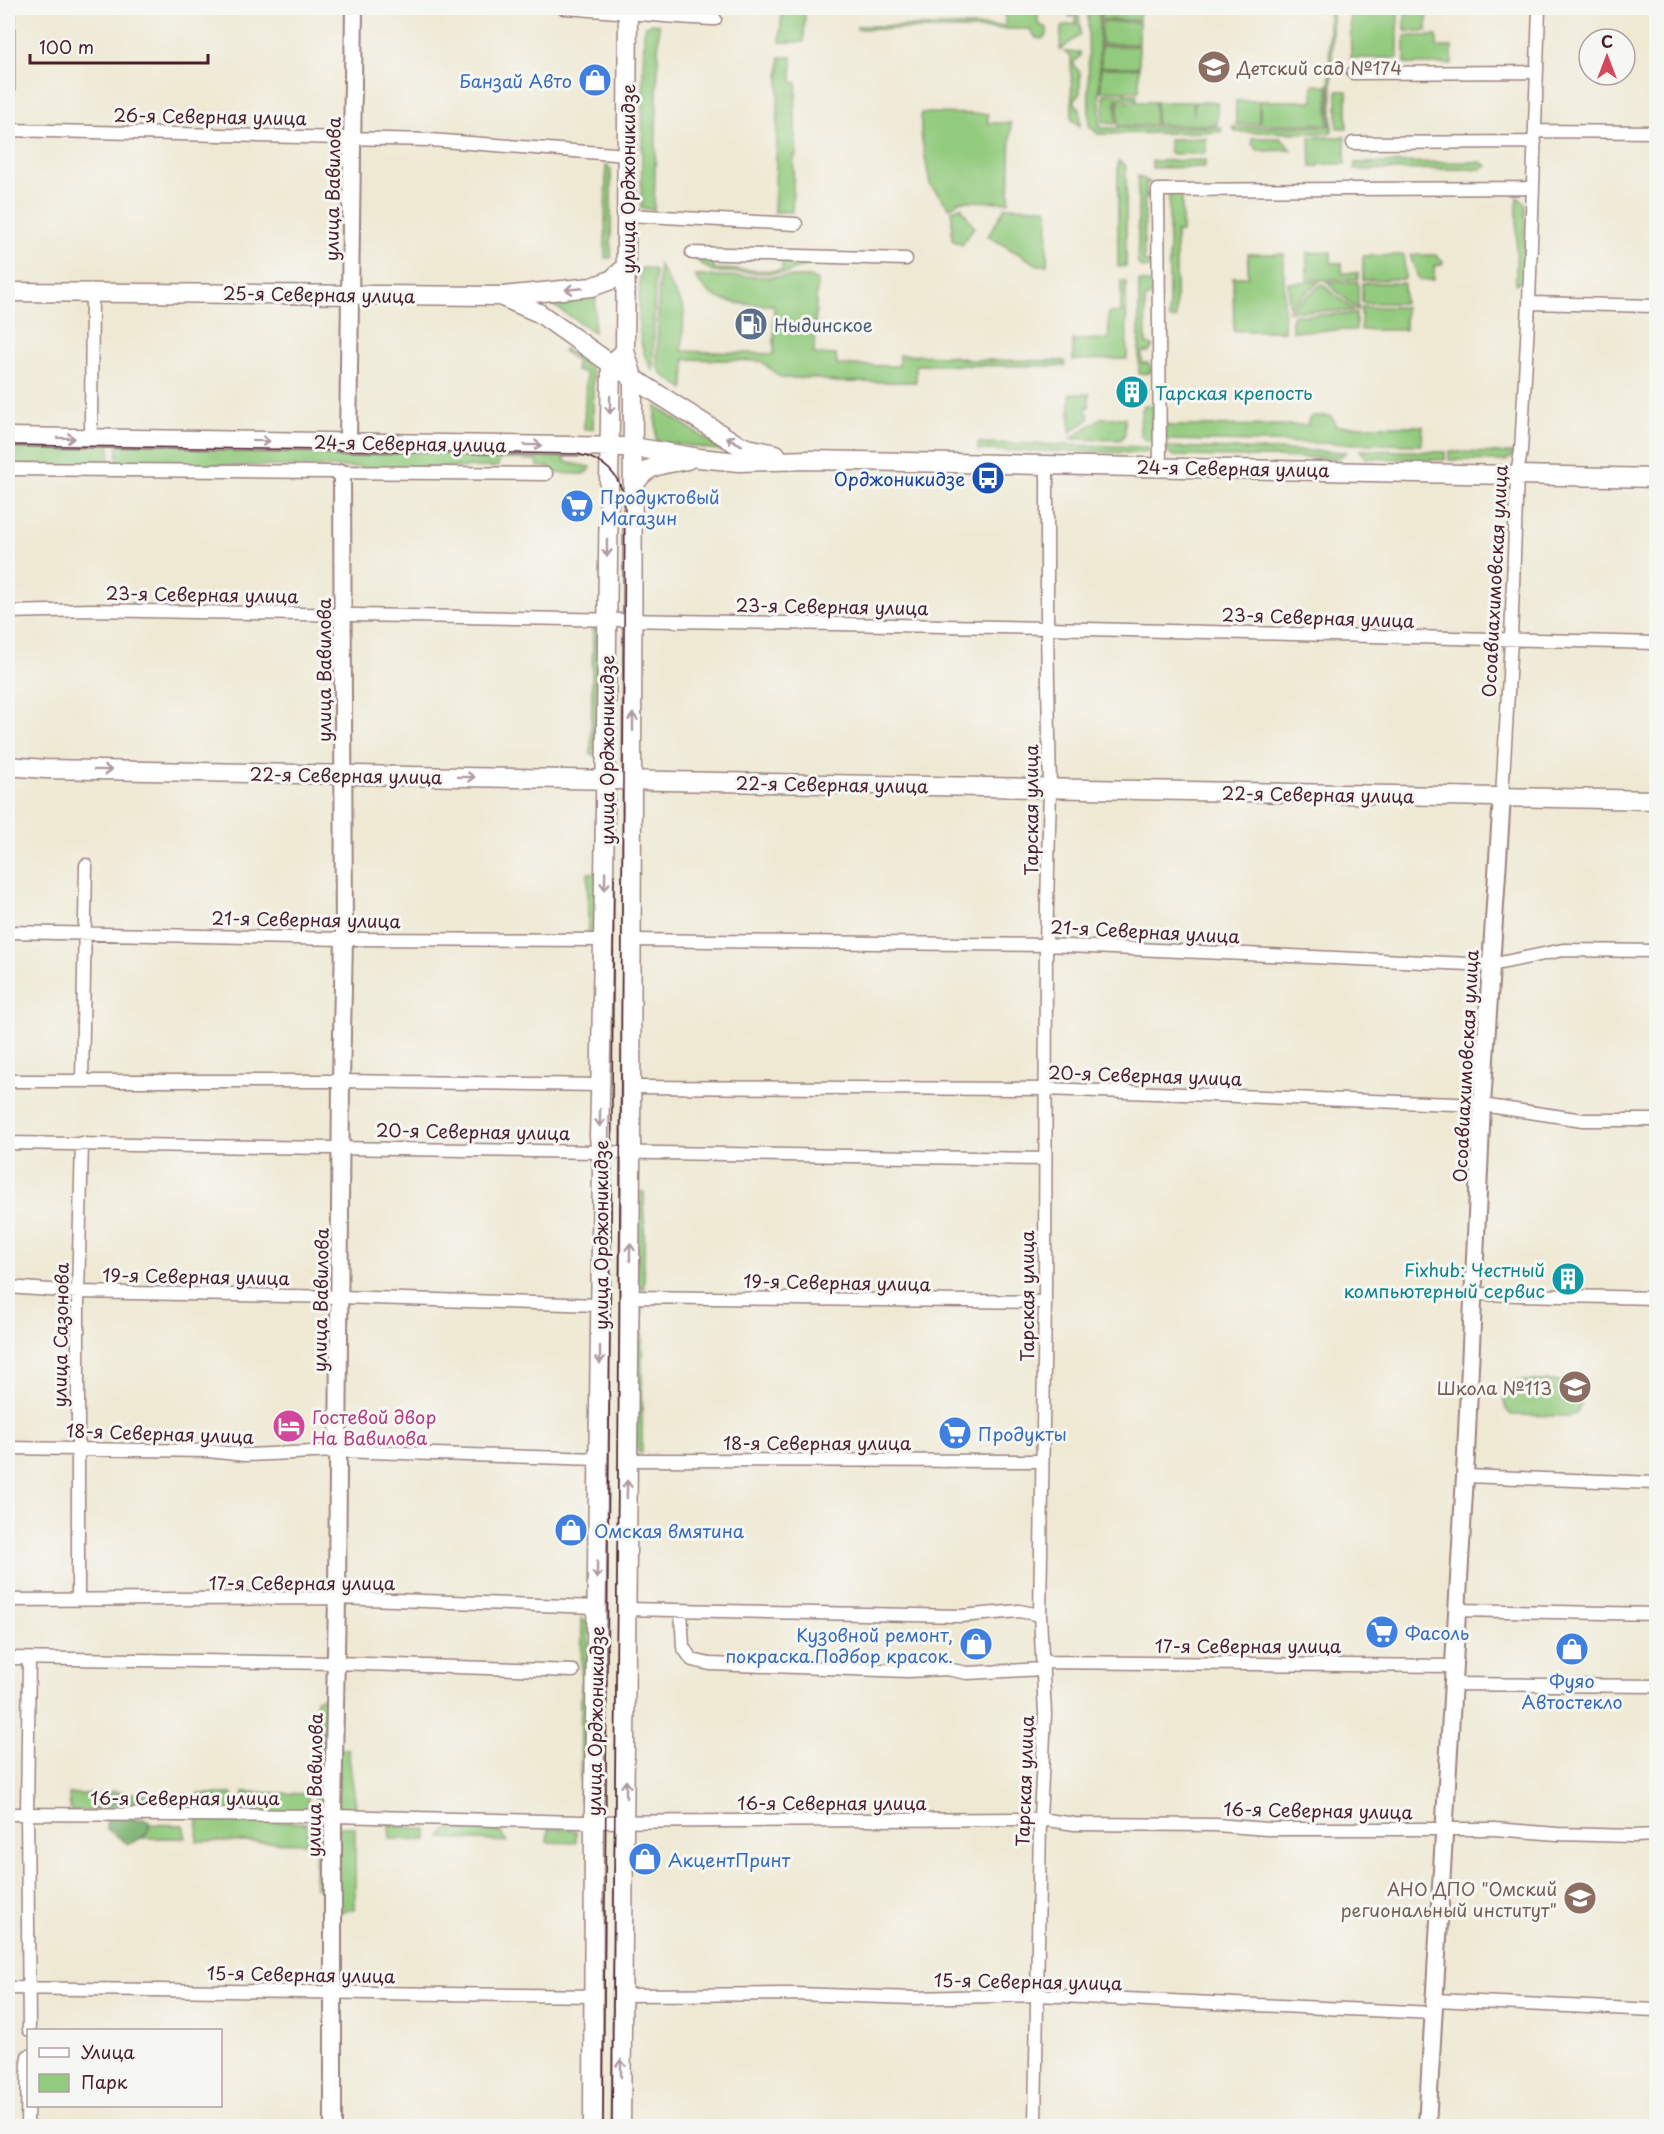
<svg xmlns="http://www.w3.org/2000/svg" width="1664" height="2134" font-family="'Playpen Sans',sans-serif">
<rect width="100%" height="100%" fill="#f6f6f2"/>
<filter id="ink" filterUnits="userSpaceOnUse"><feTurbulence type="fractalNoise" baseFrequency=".0167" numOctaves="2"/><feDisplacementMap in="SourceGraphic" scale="12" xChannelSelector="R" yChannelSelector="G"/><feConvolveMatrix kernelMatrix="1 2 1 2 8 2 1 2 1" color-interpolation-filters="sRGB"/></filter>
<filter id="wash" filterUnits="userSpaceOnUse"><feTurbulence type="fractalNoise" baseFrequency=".008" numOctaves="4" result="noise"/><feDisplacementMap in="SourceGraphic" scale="24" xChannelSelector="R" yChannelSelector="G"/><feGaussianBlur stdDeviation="1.35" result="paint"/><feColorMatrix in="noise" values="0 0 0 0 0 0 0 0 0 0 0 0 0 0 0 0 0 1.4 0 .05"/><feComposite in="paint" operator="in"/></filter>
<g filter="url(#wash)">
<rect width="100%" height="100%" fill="#efe9d4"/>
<path fill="#93cb7e" stroke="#6e7554" stroke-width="1.5" d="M782,8H805L804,42H780Z
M1005,8H1038V24L1047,28V35L1042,39L1036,38L1030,29H857V26H1005Z
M1069,8H1079L1080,35L1060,50L1061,28L1065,25L1076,24V17H1069Z
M1088,8H1099L1100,128L1222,127L1221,132L1098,134L1089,126Z
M1101,8H1139V20H1101Z
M1329,8H1332V131L1328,133L1236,132L1232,127L1330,126Z
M1350,9H1398V58H1351Z
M1405,9H1427V31H1405Z
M1101,22H1139V44H1101Z
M652,23L659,24L654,210L641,208L644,31L646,26Z
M1405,36H1437V47H1452V64H1405Z
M1101,46H1139V67H1101Z
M1064,52H1080V56L1074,62V66L1080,72V93L1075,98V103L1080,109V126L1072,120L1071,57Z
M780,57H792V82L797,83L795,109L796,156L794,157L792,212H774Z
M1101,68H1139V91H1101Z
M1313,85H1328V124H1260V101H1313Z
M1337,91H1347V128H1337Z
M1104,94H1137V99H1116V124L1103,123Z
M1236,101H1259V124H1236Z
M1118,102H1155V125L1118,126Z
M1156,102H1193L1194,115V102H1217V125H1156Z
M921,113L988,114V123H1011L1009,202L959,201L950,208L930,185L921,134Z
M1310,137H1345V164H1319L1318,167H1311Z
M1206,138V151L1202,154H1172L1169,151V139Z
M1252,138H1281L1291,150L1259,151L1252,144Z
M1205,160V167L1152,168V161Z
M1118,161L1126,166V266L1118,267Z
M1481,162L1487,166L1481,169L1355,170V163Z
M606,164L611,170V258H605Z
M1138,176L1151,183H1146V194H1150V197H1145L1144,262L1155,263L1151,268H1142L1138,264Z
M1169,192H1182V232H1176V319H1169Z
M1517,197L1525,203L1524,279L1516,284Z
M961,207L974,227L962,245L952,240V210Z
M1005,207L1046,208L1048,212L1047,265H1038L988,236Z
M1331,252V263H1342V273H1358V279L1307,280V253Z
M1248,254H1284V331H1234L1233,277H1248Z
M1404,255L1405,279L1363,280V256Z
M1410,255H1436L1443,261L1442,265L1434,266V280H1419Z
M695,259H714V269L782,271V261H811V263L787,273L713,272Z
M659,265L684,309L682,351L774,354V305C744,304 712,307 695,276L810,277L817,281L814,354L836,355L837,365L899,366V355L951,356L970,360L1065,361V366L916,365V382H835L814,378H781L761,361L685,359L684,389L663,375L657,366Z
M642,268L652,269L655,271L653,371C633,343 640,304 640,271Z
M1121,281H1126L1127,359L1073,360V340L1109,339L1108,313L1121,312Z
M1139,281L1151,283L1154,290L1149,297L1145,298L1146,344L1153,346L1149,352H1142V363H1148L1152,370L1149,373L1139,374Z
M1319,282L1289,307L1288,283Z
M1326,282H1358V310Z
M1362,283H1404V303H1362Z
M1322,284L1355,311H1288Z
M596,294L594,332L551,304L548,298Z
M1361,307H1405V330H1361Z
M1356,314V330L1292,331V315Z
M565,349L590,368L593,376V429H584L586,375L584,372L576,371V361L563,351Z
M1070,394H1089V407H1086V413L1089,414V419L1070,432Z
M1145,405H1153V441H1146L1140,435L1141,411Z
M656,406L724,451L656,441Z
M1313,416H1330L1334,420L1335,426H1423L1422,445L1168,440L1165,437V424H1168V426L1308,425V420Z
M1101,418H1125V434L1120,440L1070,439Z
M118,442L565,455V462L590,467V470L583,474L549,473L550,467H538L537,460L499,459L498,467L397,468L117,464Z
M978,443L1149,447L1145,453L978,450Z
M8,444L110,445L109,466L8,465Z
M1166,447L1346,452L1339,458L1174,456L1166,451Z
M1360,450L1445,452V460L1366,458Z
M1449,452L1513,453L1512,457L1505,461L1449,460Z
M593,629H598L596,755H591Z
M588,873H596L595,933H588Z
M638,1192H644V1290L637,1283Z
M642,1307V1453L638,1452L636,1446L638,1310Z
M1512,1381H1574L1581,1388C1582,1400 1583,1412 1570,1416L1512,1415C1502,1409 1504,1398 1505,1388Z
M582,1619L589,1624L586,1801L580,1800Z
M325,1697L323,1813H316V1699Z
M338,1748L348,1750L357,1814L337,1813Z
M244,1792L308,1794L307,1813L243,1812Z
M69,1794L187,1795L186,1812L70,1811Z
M197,1794H233V1811H197Z
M198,1819L307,1823V1843L197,1841Z
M316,1823H324L323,1889L315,1888Z
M139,1824L183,1825L186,1838H137Z
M389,1824L427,1830V1840L390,1839Z
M339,1827H355V1909L338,1913Z
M448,1829L501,1832L508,1842L441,1838Z
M548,1829H567L576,1831V1843L547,1842Z"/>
<path fill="#76af6d" stroke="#60674c" stroke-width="1.5" d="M112,1791L138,1794L149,1805L147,1810L144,1811C130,1802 115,1801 101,1811L92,1810C92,1798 103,1795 112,1791Z
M109,1819H142L149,1821C151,1836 140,1839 128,1844L107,1829L106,1822Z"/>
</g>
<g filter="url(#ink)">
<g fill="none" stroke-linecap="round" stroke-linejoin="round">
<g stroke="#9c8480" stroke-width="15">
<path id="minor" d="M563,8C614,11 664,17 715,19
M1353,73L1537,72
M8,104V8
M8,130L430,140L627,155
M1535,131L1656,132
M1353,143L1535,142
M627,215L796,224
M692,253L906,259
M1529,303L1656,306
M91,427L92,292
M1160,467L1158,190L1533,188
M8,469L546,474
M8,612L91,610L1047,628L1656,643
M1502,797L1511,640L1517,474L1521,451L1529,303L1539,8
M8,932L344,939L604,940
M631,940L1046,945L1491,965L1563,950L1656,951
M8,1081H341L601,1085
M82,1081L86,865
M630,1087L1045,1089L1482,1105L1583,1120H1656
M8,1143L1045,1159
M8,1287L78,1292L339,1297L600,1305
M1472,1294L1656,1298
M629,1297L1045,1302
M8,1448L208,1451L245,1455L337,1451L599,1459
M627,1460L1042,1461
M1465,1476L1656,1483
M8,1600L337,1598L597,1607
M78,1600V1292L82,1143
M625,1609L961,1616L1019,1611L1040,1615
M681,1610L683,1647L692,1660L710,1664L908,1671L947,1669L967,1673L1043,1669
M1456,1610L1656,1614
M8,1658L335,1663L573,1671
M1043,1662L1453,1666
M1452,1684L1656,1686
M8,1814L333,1816L580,1822L1040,1819L1075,1824L1216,1825L1267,1829H1495L1557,1834L1634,1836L1656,1835
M8,1988L594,1996
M621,1995L794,1994L914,1998L1038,1995L1434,2013
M1435,2000L1656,2010
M29,2030L27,1814L29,1659
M27,2126L28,2056
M1035,2126L1040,1819L1045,1714L1040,1615L1045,1302L1046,945L1050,789L1047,628V465"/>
</g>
<g stroke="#9c8480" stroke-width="20">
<path id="tertiary" d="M348,442L354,8
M333,2126V1816L337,1598L341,1081L344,939L342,473
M1427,2126L1465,1476L1482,1105L1502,797"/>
</g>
<g stroke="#9c8480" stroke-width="21">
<path id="secondary" d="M8,292L500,296L539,313L611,364L735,443L747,448L776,454
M503,296L592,287L611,280L626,267
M8,437L633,447L699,458L739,462L810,460L1656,478
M633,487C646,463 663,465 687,460
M8,766L45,769L1656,800
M593,2126L594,1806L602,1168L599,1136C606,879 606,621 611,364L625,351
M621,2126L631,1168L633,377L625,351L628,8"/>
</g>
<use href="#minor" stroke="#fff" stroke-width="12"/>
<use href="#tertiary" stroke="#fff" stroke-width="16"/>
<use href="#secondary" stroke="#fff" stroke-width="18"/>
<path stroke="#4a1f2b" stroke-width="1.5" d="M8,445L578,454C604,460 619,473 625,500C625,1042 615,1584 612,2126
M603,2126L614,875"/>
</g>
<defs><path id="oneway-shaft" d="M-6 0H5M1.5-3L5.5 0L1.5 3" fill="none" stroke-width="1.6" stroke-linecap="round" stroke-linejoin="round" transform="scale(1.5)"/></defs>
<g stroke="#ae9aa0">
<use href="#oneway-shaft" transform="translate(574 289) rotate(175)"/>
<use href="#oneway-shaft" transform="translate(610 405) rotate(91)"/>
<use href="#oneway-shaft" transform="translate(66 438) rotate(1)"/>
<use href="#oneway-shaft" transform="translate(261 441) rotate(1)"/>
<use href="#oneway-shaft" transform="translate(734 441) rotate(-151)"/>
<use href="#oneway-shaft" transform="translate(533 445) rotate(1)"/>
<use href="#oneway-shaft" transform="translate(607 548) rotate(90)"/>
<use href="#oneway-shaft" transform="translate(633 722) rotate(-90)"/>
<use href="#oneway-shaft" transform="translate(103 770) rotate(1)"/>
<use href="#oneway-shaft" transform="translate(466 777) rotate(1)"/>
<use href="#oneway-shaft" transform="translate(605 881) rotate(91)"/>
<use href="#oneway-shaft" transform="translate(600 1118) rotate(91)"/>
<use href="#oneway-shaft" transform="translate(630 1252) rotate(-89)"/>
<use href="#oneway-shaft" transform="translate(600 1355) rotate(90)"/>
<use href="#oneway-shaft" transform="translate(627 1489) rotate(-89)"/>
<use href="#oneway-shaft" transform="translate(597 1570) rotate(91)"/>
<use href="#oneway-shaft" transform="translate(626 1789) rotate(-90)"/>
<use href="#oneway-shaft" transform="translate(621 2068) rotate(-90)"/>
</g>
</g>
<defs>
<g id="school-disc" transform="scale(1.725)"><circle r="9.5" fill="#8d6e63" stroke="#f6f6f2"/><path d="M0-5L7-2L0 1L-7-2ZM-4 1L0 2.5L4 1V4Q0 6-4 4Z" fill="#fff"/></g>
<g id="shop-disc" transform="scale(1.725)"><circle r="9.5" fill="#3f7fe0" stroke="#f6f6f2"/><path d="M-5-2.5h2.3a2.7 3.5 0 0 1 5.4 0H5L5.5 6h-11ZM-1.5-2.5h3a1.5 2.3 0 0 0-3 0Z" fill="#fff"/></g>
<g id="fuel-disc" transform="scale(1.725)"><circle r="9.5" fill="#5c6f8a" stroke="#f6f6f2"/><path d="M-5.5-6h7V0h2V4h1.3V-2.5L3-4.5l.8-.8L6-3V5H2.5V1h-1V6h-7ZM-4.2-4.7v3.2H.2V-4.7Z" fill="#fff"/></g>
<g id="building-disc" transform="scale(1.725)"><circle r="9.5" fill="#0f9aa8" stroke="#f6f6f2"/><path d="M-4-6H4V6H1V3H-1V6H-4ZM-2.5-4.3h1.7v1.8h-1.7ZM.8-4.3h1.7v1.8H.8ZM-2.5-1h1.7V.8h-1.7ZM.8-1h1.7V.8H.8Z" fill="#fff"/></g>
<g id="bus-disc" transform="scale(1.725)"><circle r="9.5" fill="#1a4fb4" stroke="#f6f6f2"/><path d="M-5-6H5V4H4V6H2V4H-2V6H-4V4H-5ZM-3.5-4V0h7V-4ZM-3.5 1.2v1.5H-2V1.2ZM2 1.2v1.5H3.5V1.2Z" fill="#fff"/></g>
<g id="supermarket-disc" transform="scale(1.725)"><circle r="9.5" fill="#3f7fe0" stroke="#f6f6f2"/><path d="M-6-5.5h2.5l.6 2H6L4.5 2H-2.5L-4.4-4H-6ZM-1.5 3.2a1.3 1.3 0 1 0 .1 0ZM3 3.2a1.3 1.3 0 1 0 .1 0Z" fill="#fff"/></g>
<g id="hotel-disc" transform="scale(1.725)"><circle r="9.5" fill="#d1479c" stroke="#f6f6f2"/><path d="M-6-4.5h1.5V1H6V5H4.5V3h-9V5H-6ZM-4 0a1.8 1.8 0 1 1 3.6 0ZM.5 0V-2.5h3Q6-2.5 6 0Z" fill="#fff"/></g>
<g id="university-disc" transform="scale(1.725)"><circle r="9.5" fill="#8d6e63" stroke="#f6f6f2"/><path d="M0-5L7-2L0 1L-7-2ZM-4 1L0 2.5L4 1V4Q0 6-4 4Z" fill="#fff"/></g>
</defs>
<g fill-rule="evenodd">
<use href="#school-disc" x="1214" y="67"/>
<use href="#shop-disc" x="595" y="80"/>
<use href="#fuel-disc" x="751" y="324"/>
<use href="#building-disc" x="1132" y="392"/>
<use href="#bus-disc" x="988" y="478"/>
<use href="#supermarket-disc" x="577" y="506"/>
<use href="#building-disc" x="1568" y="1279"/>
<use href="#school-disc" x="1575" y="1387"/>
<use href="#hotel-disc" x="289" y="1426"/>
<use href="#supermarket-disc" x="955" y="1433"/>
<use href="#shop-disc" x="571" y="1530"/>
<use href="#supermarket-disc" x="1382" y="1632"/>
<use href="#shop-disc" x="976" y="1644"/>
<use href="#shop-disc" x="1572" y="1649"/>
<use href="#shop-disc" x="645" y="1859"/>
<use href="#university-disc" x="1580" y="1898"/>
</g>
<g text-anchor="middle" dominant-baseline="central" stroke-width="6" stroke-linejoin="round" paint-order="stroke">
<g font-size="18" fill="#785e54" stroke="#f6f6f2" text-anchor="end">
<text x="1237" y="67" text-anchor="start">Детский сад №174</text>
<text x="1552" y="1387">Школа №113</text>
<text x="1557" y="1888">АНО ДПО "Омский<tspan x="1557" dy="21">региональный институт"</tspan></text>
</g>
<g font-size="18" fill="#366cbe" stroke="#f6f6f2" text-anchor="start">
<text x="572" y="80" text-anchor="end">Банзай Авто</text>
<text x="600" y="496">Продуктовый<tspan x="600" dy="21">Магазин</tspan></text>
<text x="978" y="1433">Продукты</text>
<text x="594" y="1530">Oмская вмятина</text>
<text x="1405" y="1632">Фасоль</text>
<text x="953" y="1634" text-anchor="end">Кузовной ремонт,<tspan x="953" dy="21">покраска.Подбор красок.</tspan></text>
<text x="1572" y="1680" text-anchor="middle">Фуяо<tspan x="1572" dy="21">Автостекло</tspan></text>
<text x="668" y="1859">АкцентПринт</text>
</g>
<g font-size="18" fill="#4a1f2b" stroke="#f6f6f2">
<text transform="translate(210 116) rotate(1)">26-я Северная улица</text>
<text transform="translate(627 179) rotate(-90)">улица Орджоникидзе</text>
<text transform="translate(332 189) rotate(-89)">улица Вавилова</text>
<text transform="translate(319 294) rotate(1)">25-я Северная улица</text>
<text transform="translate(410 443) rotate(1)">24-я Северная улица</text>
<text transform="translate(1233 468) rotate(1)">24-я Северная улица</text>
<text transform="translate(1494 581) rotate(-87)">Осоавиахимовская улица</text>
<text transform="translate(202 594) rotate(1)">23-я Северная улица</text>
<text transform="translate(832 606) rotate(1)">23-я Северная улица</text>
<text transform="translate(1318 617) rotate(2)">23-я Северная улица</text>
<text transform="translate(323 670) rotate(-90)">улица Вавилова</text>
<text transform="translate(606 750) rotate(-90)">улица Орджоникидзе</text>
<text transform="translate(346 775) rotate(1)">22-я Северная улица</text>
<text transform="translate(832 784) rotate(1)">22-я Северная улица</text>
<text transform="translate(1318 794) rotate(1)">22-я Северная улица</text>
<text transform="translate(1030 810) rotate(-90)">Тарская улица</text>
<text transform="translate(306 919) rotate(1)">21-я Северная улица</text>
<text transform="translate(1145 931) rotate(3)">21-я Северная улица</text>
<text transform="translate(1465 1066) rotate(-87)">Осоавиахимовская улица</text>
<text transform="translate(1145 1075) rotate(2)">20-я Северная улица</text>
<text transform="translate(473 1131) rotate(1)">20-я Северная улица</text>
<text transform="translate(600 1235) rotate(-90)">улица Орджоникидзе</text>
<text transform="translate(196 1276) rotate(1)">19-я Северная улица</text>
<text transform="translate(837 1282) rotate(1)">19-я Северная улица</text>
<text transform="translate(1026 1296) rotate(-90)">Тарская улица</text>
<text transform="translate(320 1300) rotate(-89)">улица Вавилова</text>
<text transform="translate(60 1335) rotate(-89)">улица Сазонова</text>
<text transform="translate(160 1433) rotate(2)">18-я Северная улица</text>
<text x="817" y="1442">18-я Северная улица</text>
<text x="302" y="1582">17-я Северная улица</text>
<text x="1248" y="1645">17-я Северная улица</text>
<text transform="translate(595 1721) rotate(-89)">улица Орджоникидзе</text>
<text transform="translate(1024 1781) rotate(-88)">Тарская улица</text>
<text transform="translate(314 1785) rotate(-89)">улица Вавилова</text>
<text x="185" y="1797">16-я Северная улица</text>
<text x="832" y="1802">16-я Северная улица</text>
<text transform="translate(1318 1810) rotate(1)">16-я Северная улица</text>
<text transform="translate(301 1974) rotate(1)">15-я Северная улица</text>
<text transform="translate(1028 1981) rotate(1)">15-я Северная улица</text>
</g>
<g font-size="18" fill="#4e5e75" stroke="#f6f6f2" text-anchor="start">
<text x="774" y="324">Ныдинское</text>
</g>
<g font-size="18" fill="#0d838f" stroke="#f6f6f2" text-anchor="start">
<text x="1155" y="392">Тарская крепость</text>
<text x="1545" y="1269" text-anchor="end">Fixhub: Честный<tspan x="1545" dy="21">компьютерный сервис</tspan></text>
</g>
<g font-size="18" fill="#164399" stroke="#f6f6f2" text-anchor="end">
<text x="965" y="478">Орджоникидзе</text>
</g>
<g font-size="18" fill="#b23c85" stroke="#f6f6f2" text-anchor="start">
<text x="312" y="1416">Гостевой двор<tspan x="312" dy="21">На Вавилова</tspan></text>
</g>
</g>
<rect width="1664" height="2134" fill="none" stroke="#f6f6f2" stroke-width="30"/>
<rect x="27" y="2029" width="195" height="78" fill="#f6f6f2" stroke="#b1a0a2" stroke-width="1.5"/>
<rect x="39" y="2048" width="30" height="9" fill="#ffffff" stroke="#b1a0a2" stroke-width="1.5"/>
<text x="81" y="2059" font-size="18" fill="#4a1f2b">Улица</text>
<rect x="39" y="2074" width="30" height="18" fill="#93cb7e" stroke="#b1a0a2" stroke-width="1.5"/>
<text x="81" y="2089" font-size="18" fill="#4a1f2b">Парк</text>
<g transform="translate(1607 57)"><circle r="28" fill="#f6f6f2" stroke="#b1a0a2" stroke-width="1.5"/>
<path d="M0-4.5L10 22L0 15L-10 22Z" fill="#d1495b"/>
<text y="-9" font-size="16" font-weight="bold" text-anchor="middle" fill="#4a1f2b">С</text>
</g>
<path d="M30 54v9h178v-9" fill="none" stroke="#4a1f2b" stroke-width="3"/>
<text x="39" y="54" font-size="18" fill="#4a1f2b" stroke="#f6f6f2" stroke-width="4.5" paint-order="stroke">100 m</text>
</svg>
